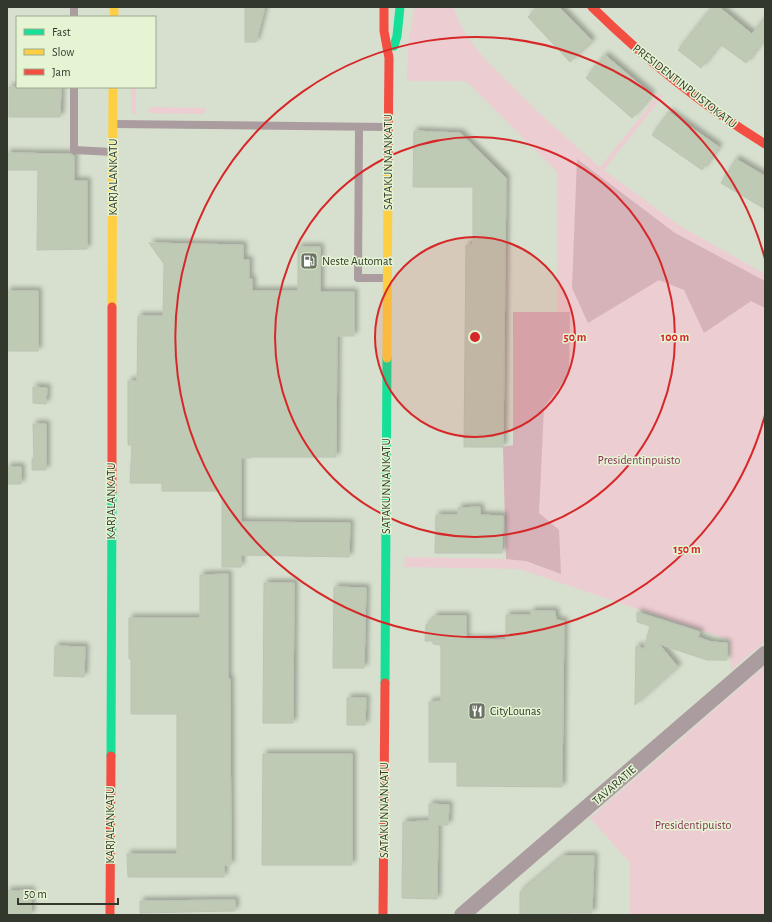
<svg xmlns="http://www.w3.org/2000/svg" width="772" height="922" font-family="'Alegreya Sans',sans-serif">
<defs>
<filter id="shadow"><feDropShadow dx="3.5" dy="-3.5" stdDeviation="2" flood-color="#0004"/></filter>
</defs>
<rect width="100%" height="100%" fill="#d7e0ce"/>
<path fill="#eccdd1" d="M415,7H454C462,38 487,61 509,83C538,113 569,140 600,167L659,94L663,96L604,170L680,226L765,274V642L731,670L730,640L519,569L404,567L405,557L513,559V312H557V172L466,81H407L408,44Z
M131,87H136V114L131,113Z
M149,107L205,108V112L203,114L150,113L148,112Z
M765,666V913L763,915H630V863L590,818Z"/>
<path fill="#d6b2b9" d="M577,159L675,233L765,281V308L751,301L704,333L684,290L659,280L588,323L572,288Z
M513,312H570L569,374L544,407L539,513L559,530L561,574L526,561L506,559L503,447L513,445Z"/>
<path fill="#bfcab4" stroke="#bcc3b5" filter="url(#shadow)" d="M245,7H265L256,42H245Z
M539,7H559L592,41L570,62L528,17Z
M712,7H719L752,34L765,17V38L746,63L720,44L701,68L678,50Z
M605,55L652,95L632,118L586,78Z
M9,87H61L60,117H9Z
M669,112L719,147L702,170L652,135Z
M414,131L460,133L506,178L503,447H464L466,245H473V187H413Z
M7,153L71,154L74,156V181H87V249L37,250L38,170H7Z
M736,159L765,176V209L721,183Z
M149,243L243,245V260H249V279H252V291H298V247H320V292H354V336H337L336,457H251V458H241V522L350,523L349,557L241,555V567H222V491H162V483H130L132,445H128V381H137L138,316H163L164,264Z
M7,291H38V351H7Z
M33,387L47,388L46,404L33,403Z
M33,424H46V470H32V459H34Z
M7,467H21V484H7Z
M480,507V515L503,516L502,553H435L436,515H458V508Z
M228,574V679H230L231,865H224V877H128L127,854H177V714H131V659H129V618H200V575Z
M264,583H294L293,723H263Z
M334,587L366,588L364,668H333Z
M531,611H555L556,620L564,621L562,787L457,786V762H429V702L441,701V645L433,644V641H425L426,625L433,619L434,616H466V639L506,640V615H531Z
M637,612L700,632L698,637L711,642L727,643V660H707L659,644L678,667L635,705L636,646L644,649L650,626L637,622Z
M55,646L85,647L84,677L54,676Z
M347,698H366L365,725H347Z
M263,754H352V865H262Z
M429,804L449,805L448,825H438L437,899L402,898L403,822L429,821Z
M563,856H594L592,913H569V915H520V892Z
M31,890V915H7V891Z
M235,900V911L140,913V901Z"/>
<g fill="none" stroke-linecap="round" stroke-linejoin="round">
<path stroke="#ab9c9f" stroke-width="8" d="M74,7V17
M74,87V150L113,152
M113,124L387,127
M359,127L358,278H387"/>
<path stroke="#ab9c9f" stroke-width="16" d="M462,915L765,654"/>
<path stroke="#16e098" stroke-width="9" d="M394,46L397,36L400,7
M385,683L387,358
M111,756L112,492"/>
<path stroke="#ffcf43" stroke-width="9" d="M114,7V17
M112,307L113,87
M387,358L388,166"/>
<path stroke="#f24e42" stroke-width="9" d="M384,7V31L389,58L388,166
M592,7C645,59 702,105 765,144
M112,492V307
M110,915L111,756
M383,915L385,683"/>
</g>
<circle cx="475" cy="337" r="100" fill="#d62828" fill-opacity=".12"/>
<g fill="none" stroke="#d62828" stroke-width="2">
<circle cx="475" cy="337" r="100"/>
<circle cx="475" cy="337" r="200"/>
<path d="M765 415A300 300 0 1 1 765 259"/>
</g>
<defs>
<g id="fuel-square" transform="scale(0.9)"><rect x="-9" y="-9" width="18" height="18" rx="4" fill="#6c7364" stroke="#e5f5d3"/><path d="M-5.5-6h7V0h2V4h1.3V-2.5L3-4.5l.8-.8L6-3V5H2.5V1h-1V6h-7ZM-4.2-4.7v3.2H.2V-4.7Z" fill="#fff"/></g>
<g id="restaurant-square" transform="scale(0.9)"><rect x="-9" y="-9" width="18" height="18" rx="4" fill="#6c7364" stroke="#e5f5d3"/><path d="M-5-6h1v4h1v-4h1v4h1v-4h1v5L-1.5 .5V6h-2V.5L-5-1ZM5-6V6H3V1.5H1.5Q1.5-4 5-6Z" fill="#fff"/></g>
</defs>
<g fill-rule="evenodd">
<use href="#fuel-square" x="309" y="261"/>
<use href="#restaurant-square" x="477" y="711"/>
</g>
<g text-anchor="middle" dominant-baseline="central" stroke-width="3" stroke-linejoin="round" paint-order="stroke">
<g font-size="12" fill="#32382b" stroke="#e5f5d3">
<text transform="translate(685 86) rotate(38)">PRESIDENTINPUISTOKATU</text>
<text transform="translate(388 162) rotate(-90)">SATAKUNNANKATU</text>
<text transform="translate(113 177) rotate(-90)">KARJALANKATU</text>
<text transform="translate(386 486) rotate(-90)">SATAKUNNANKATU</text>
<text transform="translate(111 501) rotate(-90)">KARJALANKATU</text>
<text transform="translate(614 785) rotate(-41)">TAVARATIE</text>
<text transform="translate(384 810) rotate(-90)">SATAKUNNANKATU</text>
<text transform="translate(110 825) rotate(-90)">KARJALANKATU</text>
</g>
<g font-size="12" fill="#32382b" stroke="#e5f5d3" text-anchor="start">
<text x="322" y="261">Neste Automat</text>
<text x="490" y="711">CityLounas</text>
</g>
<g font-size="12" fill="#872f55" stroke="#e5f5d3">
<text x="639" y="460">Presidentinpuisto</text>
<text x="693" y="825">Presidentipuisto</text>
</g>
</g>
<circle cx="475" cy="337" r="6" fill="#d62828" stroke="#e5f5d3" stroke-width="2"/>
<g font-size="12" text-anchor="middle" font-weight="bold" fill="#d62828" stroke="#e5f5d3" stroke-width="3" stroke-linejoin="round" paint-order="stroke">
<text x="575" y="341">50 m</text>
<text x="675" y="341">100 m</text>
<text x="687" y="553">150 m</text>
</g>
<rect width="772" height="922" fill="none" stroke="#32382b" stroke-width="16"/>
<rect x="16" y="16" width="140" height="72" fill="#e5f5d3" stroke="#9da990"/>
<rect x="24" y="29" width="20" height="6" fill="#16e098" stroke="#9da990"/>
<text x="52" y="36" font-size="12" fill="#32382b">Fast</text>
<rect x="24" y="49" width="20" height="6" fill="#ffcf43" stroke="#9da990"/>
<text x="52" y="56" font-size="12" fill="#32382b">Slow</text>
<rect x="24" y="69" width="20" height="6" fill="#f24e42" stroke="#9da990"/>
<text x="52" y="76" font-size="12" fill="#32382b">Jam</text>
<path d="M18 898v6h100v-6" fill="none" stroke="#32382b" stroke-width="2"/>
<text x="24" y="898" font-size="12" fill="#32382b" stroke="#e5f5d3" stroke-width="3" paint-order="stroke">50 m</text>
</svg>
